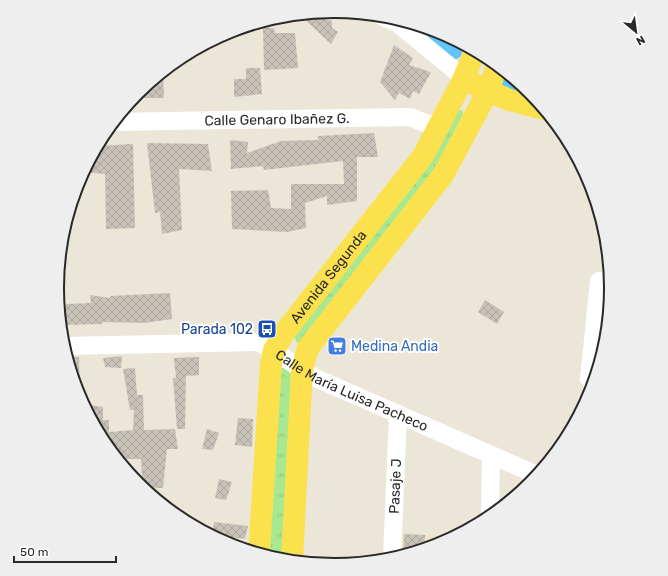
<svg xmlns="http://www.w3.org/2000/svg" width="668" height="576" font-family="Rubik,sans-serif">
<defs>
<pattern id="grass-tufts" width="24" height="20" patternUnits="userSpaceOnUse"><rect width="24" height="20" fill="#a7e890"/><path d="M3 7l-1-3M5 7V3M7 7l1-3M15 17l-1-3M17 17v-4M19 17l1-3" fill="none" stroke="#90c77c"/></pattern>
<pattern id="building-cross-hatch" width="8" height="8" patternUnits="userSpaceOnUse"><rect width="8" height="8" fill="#c8c2b9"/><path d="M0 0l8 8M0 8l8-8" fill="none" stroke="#aca79f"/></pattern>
</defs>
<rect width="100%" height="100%" fill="#ece6d9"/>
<path fill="#f0e6c6" d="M400,534L436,535V545L399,556Z"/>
<path fill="url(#grass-tufts)" d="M461,110L463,112V117L428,181L302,342L297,343L293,335L456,112Z
M283,367L289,370L291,373L283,560L267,556L279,369Z"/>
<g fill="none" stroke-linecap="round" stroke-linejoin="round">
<path stroke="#62c5f8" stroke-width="14" d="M426,28L455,52
M505,84L528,90"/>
</g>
<path fill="url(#building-cross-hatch)" d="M320,14L323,19L332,21V28L338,32L331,44L302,17Z
M263,28H274L275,33H295L298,68L264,70Z
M394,45L413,58L409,65L431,72L419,94L413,91L410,99L399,93L395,100L380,82Z
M246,68H260L262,94L234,97V79H246Z
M163,72L164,98H143L142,89Z
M374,133L378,157H357V201L327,205V196L305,203L306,228L287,232L232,229L231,191L268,190L271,208L291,209V184H344L343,161L264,170L263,166L231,169L230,140L248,142L247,153L281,141L318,140V136Z
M147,143L208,144L212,171L179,169L182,230L162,234L160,212L155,213Z
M133,144L135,228L106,229L105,174L84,172L98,146Z
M170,293L172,319L144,323L102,322V324L66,325V304L91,303L90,295L110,298V296Z
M485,300L504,312L497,324L478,312Z
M122,356L121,368L105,367L103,358Z
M67,357H79L80,387L76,388Z
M199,357V375L186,376L185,429H177L173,378H176L174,358Z
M135,368L137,395H143L144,430L175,429L178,449H167L163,488H143L141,459H118L104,442L83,404L103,407V420H109V432L133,430L134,410H130L123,369Z
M238,418L253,419L252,447L235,445Z
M207,429L219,433L213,450L202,449Z
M219,479L232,482L226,500L215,498Z
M214,522L248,526L245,539L212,535Z
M404,534L425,535L424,549L403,555Z"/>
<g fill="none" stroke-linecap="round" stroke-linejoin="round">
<g stroke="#fff" stroke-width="18">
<path d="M379,15L397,23L464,78"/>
<path id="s1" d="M113,122L410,117L438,128"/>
<path id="s2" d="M64,346L258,342C279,352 297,368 318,379L537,475"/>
<path d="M595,377L589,379L599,281"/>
<path d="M490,516L491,455"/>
<path id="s3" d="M392,558L398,414"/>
</g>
<g stroke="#fce14f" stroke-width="22">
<path d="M476,85L509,100L544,109"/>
<path id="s4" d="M259,553L271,364L274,350L284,333L423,156L464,78L475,51"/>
<path d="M292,561L302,370L308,348L443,175L488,91L497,66"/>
</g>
</g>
<defs>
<g id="bus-square" transform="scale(1)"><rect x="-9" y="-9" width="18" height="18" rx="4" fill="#1a4fb4" stroke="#fff"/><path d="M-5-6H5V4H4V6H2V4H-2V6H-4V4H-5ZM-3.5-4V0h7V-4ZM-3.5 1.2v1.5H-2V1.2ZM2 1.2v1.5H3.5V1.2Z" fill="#fff"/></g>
<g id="supermarket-square" transform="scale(1)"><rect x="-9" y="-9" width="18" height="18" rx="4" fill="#3f7fe0" stroke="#fff"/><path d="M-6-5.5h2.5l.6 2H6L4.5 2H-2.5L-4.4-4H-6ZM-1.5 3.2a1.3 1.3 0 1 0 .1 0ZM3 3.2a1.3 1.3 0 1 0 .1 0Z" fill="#fff"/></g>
</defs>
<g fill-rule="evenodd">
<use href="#bus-square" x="267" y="329"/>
<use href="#supermarket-square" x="337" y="346"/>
</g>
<g text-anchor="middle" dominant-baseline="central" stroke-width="4" stroke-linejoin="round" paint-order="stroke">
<g font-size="14" fill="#292929" stroke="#fff">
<text stroke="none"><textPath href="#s1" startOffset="164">Calle Genaro Ibañez G.</textPath></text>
<text stroke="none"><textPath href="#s4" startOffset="295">Avenida Segunda</textPath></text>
<text stroke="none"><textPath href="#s2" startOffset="300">Calle María Luisa Pacheco</textPath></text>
<text stroke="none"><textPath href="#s3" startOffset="72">Pasaje J</textPath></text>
</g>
<g font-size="14" fill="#164399" stroke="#fff" text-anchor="end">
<text x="253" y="329">Parada 102</text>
</g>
<g font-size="14" fill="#366cbe" stroke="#fff" text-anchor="start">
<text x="351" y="346">Medina Andia</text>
</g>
</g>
<path d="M0 0H668V576H0ZM64 288a270 270 0 1 1 540 0a270 270 0 1 1-540 0Z" fill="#eee" fill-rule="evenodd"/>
<path fill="none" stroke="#292929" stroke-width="2" d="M64 288a270 270 0 1 1 540 0a270 270 0 1 1-540 0Z"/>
<g transform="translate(636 32) rotate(151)" stroke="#ffffff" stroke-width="3" paint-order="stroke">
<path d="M0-3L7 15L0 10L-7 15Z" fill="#292929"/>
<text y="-6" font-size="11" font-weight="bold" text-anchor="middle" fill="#292929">N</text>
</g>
<path d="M14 556v6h102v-6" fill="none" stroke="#292929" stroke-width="2"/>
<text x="20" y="556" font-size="12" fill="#292929" stroke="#ffffff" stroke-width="3" paint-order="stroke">50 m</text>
</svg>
